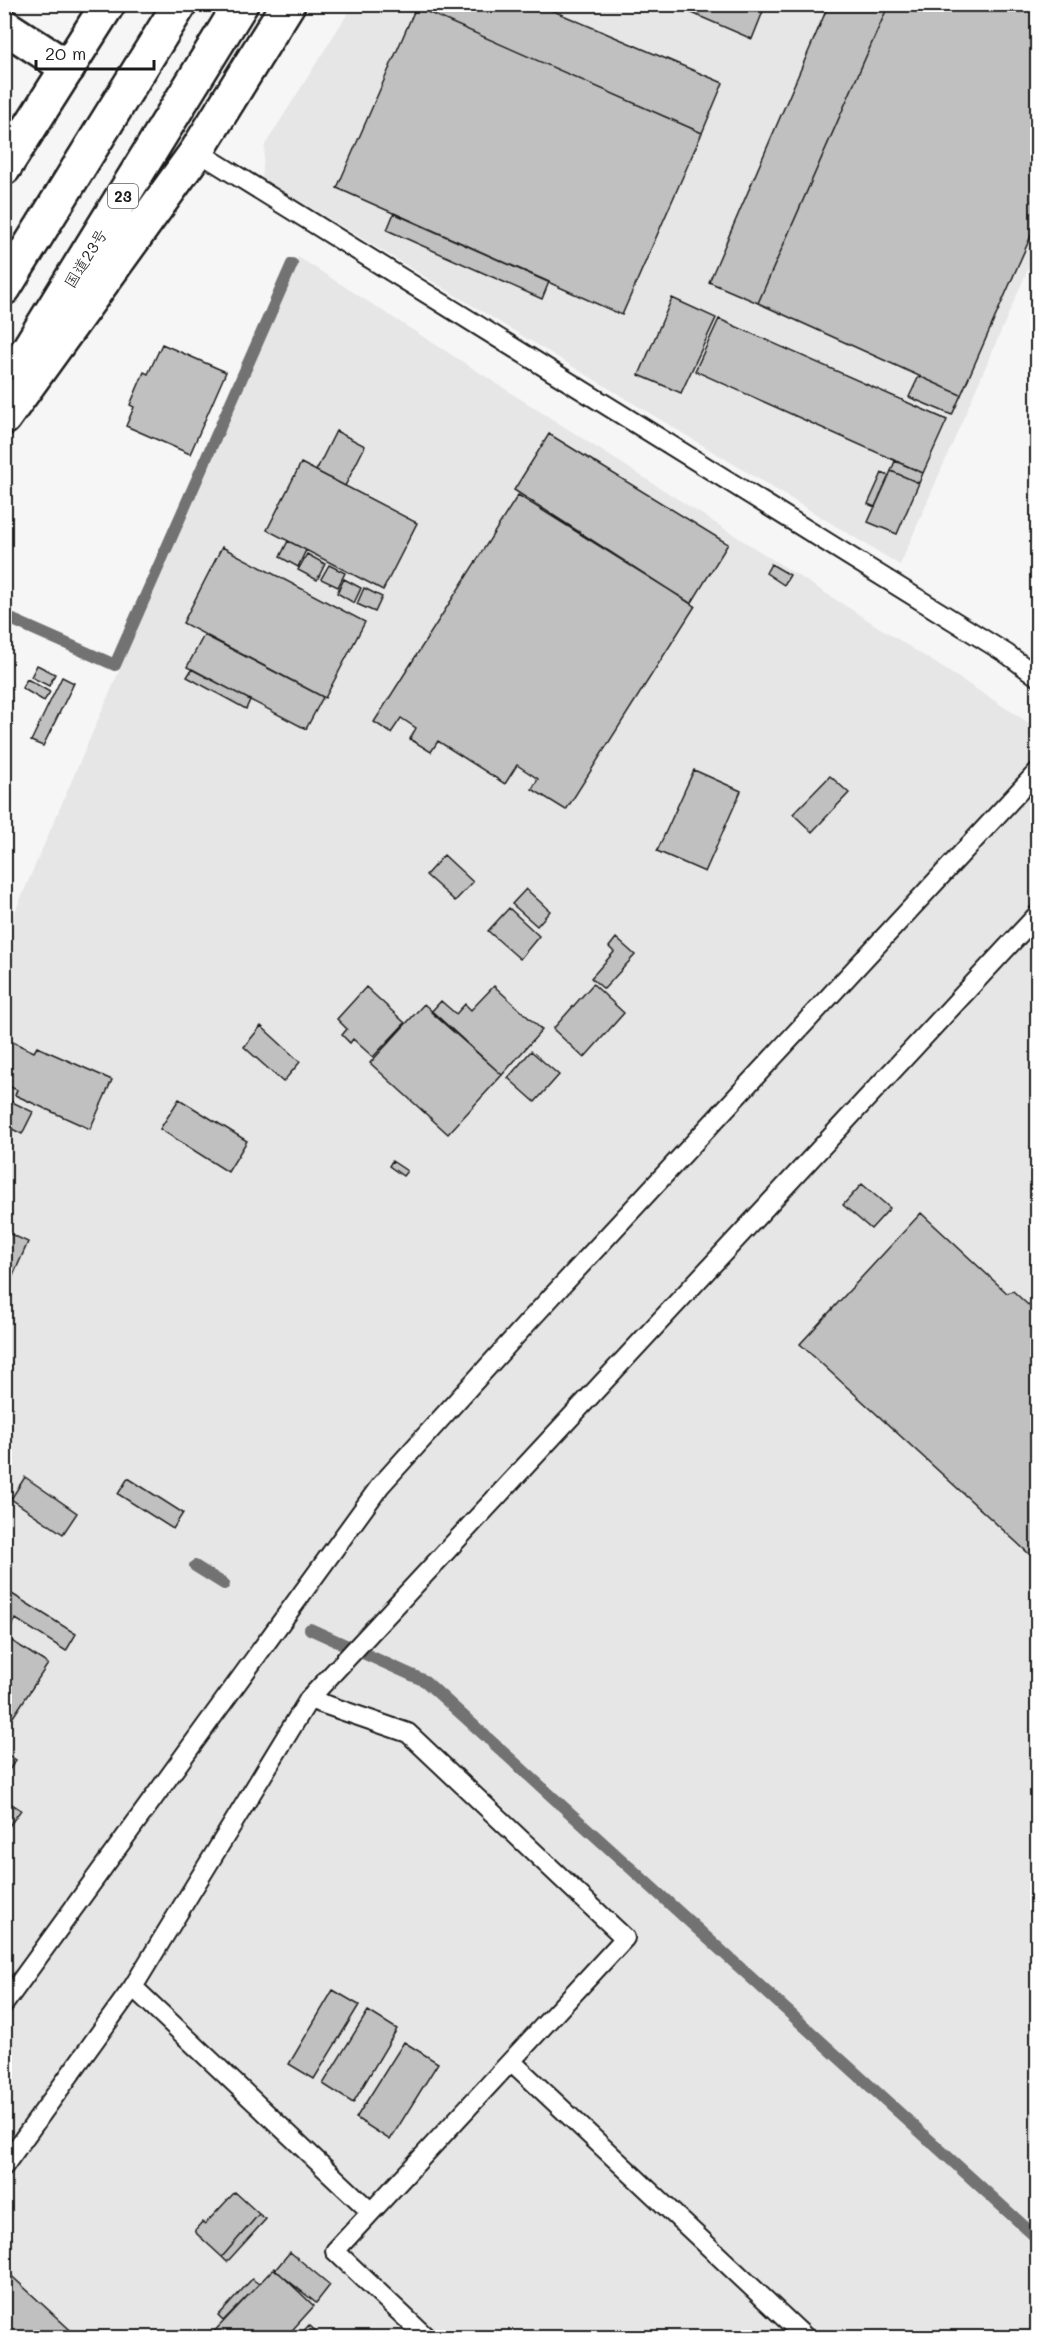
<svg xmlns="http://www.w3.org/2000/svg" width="1042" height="2342" font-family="Mali,'Klee One',sans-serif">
<rect width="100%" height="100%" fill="#f6f6f6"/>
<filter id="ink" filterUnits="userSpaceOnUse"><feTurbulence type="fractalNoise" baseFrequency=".0167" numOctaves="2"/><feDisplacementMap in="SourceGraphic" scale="12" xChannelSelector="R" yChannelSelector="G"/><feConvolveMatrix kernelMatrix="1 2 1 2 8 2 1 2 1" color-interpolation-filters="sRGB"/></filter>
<g filter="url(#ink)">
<path fill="#e6e6e6" d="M353,5H1037V248L900,565L262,178L265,145Z
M298,257L1037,728V2337L5,2338V935Z"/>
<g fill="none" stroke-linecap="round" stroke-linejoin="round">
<path stroke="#727272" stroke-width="12" d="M4,616L115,665L292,264
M195,1566L224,1584
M310,1629L425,1681L1038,2239"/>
</g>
<path fill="#c0c0c0" stroke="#1c1c1c" stroke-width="1.5" d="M418,4H537L723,83L702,133L416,7Z
M671,4H766L752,39Z
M829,4H889L758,303L709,282Z
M889,4H1038V220L961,395L758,303Z
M416,7L702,133L622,315L337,188Z
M394,213L549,282L542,299L387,230Z
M672,298L716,318L681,393L639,375Z
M719,319L947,420L923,473L695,371Z
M162,344L226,372L190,454L126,426L134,407L130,405L144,372L148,374Z
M919,376L961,395L952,415L909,397Z
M336,431L365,446L345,486L316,471Z
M549,434L728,544L691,604L514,490Z
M895,461L923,473L919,483L891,471Z
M301,463L417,523L383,590L267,530Z
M891,471L919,483L897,534L868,522Z
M882,473L889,476L875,507L868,504Z
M518,495L695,606L566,810L532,789L538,779L517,765L505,784L438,741L431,752L410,739L416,728L401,718L391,733L374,722Z
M288,541L306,550L298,567L280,557Z
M222,547L365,622L325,698L183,623Z
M307,554L325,564L317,580L298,570Z
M771,564L790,575L784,585L766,573Z
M329,565L345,573L338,587L321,579Z
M344,579L361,588L354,603L337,593Z
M364,588L382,597L375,612L357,604Z
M204,635L323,697L306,729L187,667Z
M37,665L55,674L49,686L31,677Z
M192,669L250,700L246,709L187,677Z
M62,677L74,683L43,746L31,741Z
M27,679L50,692L44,701L22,688Z
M694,770L741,791L705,872L657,851Z
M830,776L849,793L812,832L793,814Z
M444,855L473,882L455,901L426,875Z
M526,889L550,911L537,926L512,904Z
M509,908L539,936L520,959L488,931Z
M616,938L635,955L604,989L591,978L614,952L609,947Z
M593,984L624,1013L584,1058L553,1029Z
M494,986L542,1030L502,1075L431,1012L441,1001L456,1014L465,1004L471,1010Z
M366,987L405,1023L373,1057L353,1039L350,1043L342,1035L347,1029L337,1019Z
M424,1004L502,1075L448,1134L370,1063Z
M261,1026L300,1062L283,1082L244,1047Z
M4,1038L34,1052L37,1047L112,1080L90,1129L15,1095L17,1090L4,1084Z
M531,1051L559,1075L535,1102L508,1078Z
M4,1098L33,1112L22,1134L4,1125Z
M179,1099L247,1141L228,1172L160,1129Z
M392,1161L407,1171L403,1176L389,1166Z
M862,1184L890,1208L871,1229L843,1205Z
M921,1213L1007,1293L1013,1291L1038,1314V1562L800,1344Z
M4,1231L28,1242L12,1278L4,1274Z
M25,1477L77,1513L63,1534L11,1499Z
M128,1478L183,1513L173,1529L118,1494Z
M4,1589L76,1634L66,1651L16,1619L4,1638Z
M9,1639L48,1664L13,1717L4,1712V1645Z
M4,1752L16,1760L4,1777Z
M4,1799L21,1810L4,1833Z
M333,1990L359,2005L314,2079L289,2064Z
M368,2011L397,2029L353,2103L323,2084Z
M404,2042L438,2063L390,2140L356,2118Z
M235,2192L259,2214L222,2257L197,2234L195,2230L202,2222L205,2224Z
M259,2214L266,2219L227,2262L222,2257Z
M290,2252L330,2285L316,2303L275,2270Z
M274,2268L314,2306L285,2338H208Z
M4,2269L79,2338H4Z
M252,2279L259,2284L223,2321L218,2316Z
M309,2325L323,2338H297Z"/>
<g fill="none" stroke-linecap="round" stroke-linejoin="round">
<g stroke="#1c1c1c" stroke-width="22">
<path id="lane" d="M197,151L1007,654L1038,677
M309,1699L408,1733L625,1938L335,2251L427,2338
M133,1987L371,2212
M4,2004L380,1486L530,1320L1038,771
M511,2061L806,2338
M4,2166L133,1987L309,1699L1038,914"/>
</g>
<g stroke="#1c1c1c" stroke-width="38">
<path id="secondary" d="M4,26L68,68"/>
</g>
<g stroke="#1c1c1c" stroke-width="38">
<path id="highway" d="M4,168L108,4
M4,288L180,4
M20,363L241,4
M4,418L197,151L288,4"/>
</g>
<use href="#lane" stroke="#fff" stroke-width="18"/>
<use href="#secondary" stroke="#fff" stroke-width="33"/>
<use href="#highway" stroke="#fff" stroke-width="33"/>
</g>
</g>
<g text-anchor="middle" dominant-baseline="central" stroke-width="6" stroke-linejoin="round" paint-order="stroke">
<rect fill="#fff" stroke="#606060" stroke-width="1.5" x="108" y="184" width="30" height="24" rx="4.5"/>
<g font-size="15" font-weight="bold" fill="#1c1c1c">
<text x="123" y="196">23</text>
</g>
<g font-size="16" fill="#1c1c1c" stroke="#fff">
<text transform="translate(85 258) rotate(-58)">国道23号</text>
</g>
</g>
<rect width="1042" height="2342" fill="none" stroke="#fff" stroke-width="24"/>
<rect x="12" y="12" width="1018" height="2318" fill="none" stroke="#1c1c1c" stroke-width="2" filter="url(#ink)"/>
<path d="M36 60v9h118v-9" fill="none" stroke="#1c1c1c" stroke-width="3"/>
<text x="45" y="60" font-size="18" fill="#1c1c1c" stroke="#ffffff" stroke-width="4.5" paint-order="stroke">20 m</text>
</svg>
